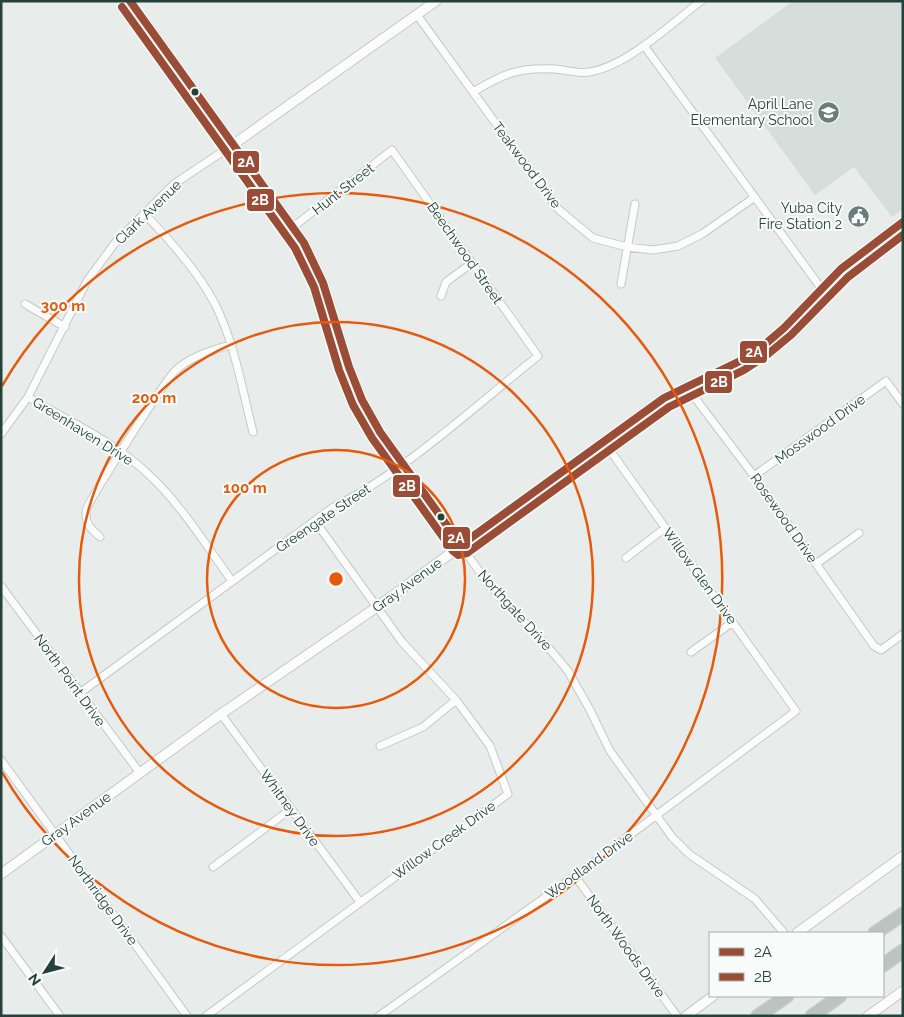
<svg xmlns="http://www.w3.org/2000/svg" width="904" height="1017" font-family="Raleway,sans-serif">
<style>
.built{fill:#d6dedb}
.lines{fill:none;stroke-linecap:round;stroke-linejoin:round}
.minor-casing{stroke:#c5cac8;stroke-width:9}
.tertiary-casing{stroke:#c5cac8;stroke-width:11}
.motorway-casing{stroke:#c3ccc9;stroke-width:15}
.minor{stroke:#fcfcfc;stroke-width:7}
.tertiary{stroke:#fcfcfc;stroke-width:9}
.motorway{stroke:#bcc4c2;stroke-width:12}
.bus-1-casing{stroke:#f7fbf9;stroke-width:11}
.bus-2-casing{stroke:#f7fbf9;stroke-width:11}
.bus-1{stroke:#9a4c36;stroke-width:8}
.bus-2{stroke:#9a4c36;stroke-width:8}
.ring{fill:none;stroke:#e8590c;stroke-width:2.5}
.bus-dot{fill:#24423a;stroke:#f7fbf9;stroke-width:2}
.labels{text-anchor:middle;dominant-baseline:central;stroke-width:4;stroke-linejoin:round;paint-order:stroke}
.poi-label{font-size:14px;fill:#24423a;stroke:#f7fbf9;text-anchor:end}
.street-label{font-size:14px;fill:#24423a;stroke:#f7fbf9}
.centre{fill:#e8590c;stroke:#f7fbf9;stroke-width:2.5}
.ring-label{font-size:15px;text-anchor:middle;font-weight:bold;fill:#e8590c;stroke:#f7fbf9;stroke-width:4;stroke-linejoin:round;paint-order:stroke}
.line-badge{stroke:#f7fbf9;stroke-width:2}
.badge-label{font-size:14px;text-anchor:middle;font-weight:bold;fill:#fff}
</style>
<rect width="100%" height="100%" fill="#e8edeb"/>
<path class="built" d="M 793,1 L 903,1 L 903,209 L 892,217 L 854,167 L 815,195 L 715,58 Z"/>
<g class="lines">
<defs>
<path id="minor" d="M 417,15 L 558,209 L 593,238 L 627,247 L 653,250 L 678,246 L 702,234 L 755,197
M 645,47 L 821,288
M 473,92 C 503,74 518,67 555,69 C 566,70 579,74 589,72 C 626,67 672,23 701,1
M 144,213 C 170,241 197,270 215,304 C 235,344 242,389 253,432
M 621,284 L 635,204
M 441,296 L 446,282 L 472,263
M 25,304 L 65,327
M 686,386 L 754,476 L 874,646 L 881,650 L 903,634
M 28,397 C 68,421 113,441 147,473 C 181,504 205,544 232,581
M 1,434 L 28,397 L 87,281 L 115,243 L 174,184 L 234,144
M 754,476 L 886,381 L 903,404
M 100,537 C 91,529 85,524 86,511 C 87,502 164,383 174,372 C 190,356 211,351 232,344
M 461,545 L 488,584 L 548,647 L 568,671 L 590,710 L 610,751 L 672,837 L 689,854 L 755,899 L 784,933
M 626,558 L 665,528
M 816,564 L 859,533
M 1,586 L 140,773
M 691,652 L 733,622
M 80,693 L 332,508 C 405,472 474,407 538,356 L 392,150 L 293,227
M 221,714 L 360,902
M 380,746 L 423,727 L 456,700
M 1,760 L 187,1016
M 213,867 L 291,809
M 575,876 L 677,1016
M 1,936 L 60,1016
M 206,1016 L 508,794 L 490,746 L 456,700 L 402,642 L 315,521
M 379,1016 L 575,876 L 796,711 L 604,442"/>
<path id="tertiary" d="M 130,1 L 304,243 L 323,283 L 349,367 L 362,400 L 380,432 L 461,545
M 234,144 L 436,1
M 1,874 L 221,714 L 377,607 L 664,398 L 740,361 L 763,346 L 784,328 L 841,269 L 903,222
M 797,933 L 903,856
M 686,1016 L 713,996
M 868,1016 L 903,991"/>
<path id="motorway" d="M 875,933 L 903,914
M 883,965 L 903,951
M 758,1016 L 787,996
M 812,1016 L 840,996"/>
</defs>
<use href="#minor" class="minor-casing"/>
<use href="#tertiary" class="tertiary-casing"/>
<use href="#motorway" class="motorway-casing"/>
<use href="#minor" class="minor"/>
<use href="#tertiary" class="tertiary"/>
<use href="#motorway" class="motorway"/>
<defs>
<path id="bus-1" d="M 130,1 L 304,243 L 323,283 L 349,367 L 362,400 L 380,432 L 461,545 L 664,398 L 740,361 L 763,346 L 784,328 L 841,269 L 903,222"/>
<path id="bus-2" d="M 122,7 L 295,248 L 314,287 L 339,370 L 353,405 L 372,438 L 453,551 L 458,555 L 467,553 L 669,407 L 744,370 L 768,354 L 791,335 L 848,277 L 903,235"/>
</defs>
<use href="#bus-1" class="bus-1-casing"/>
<use href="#bus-2" class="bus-2-casing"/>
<use href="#bus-1" class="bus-1"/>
<use href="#bus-2" class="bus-2"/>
</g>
<g class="ring">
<circle cx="336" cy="579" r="129"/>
<circle cx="336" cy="579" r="257"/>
<path d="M2 386A386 386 0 1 1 2 772"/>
</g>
<defs>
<symbol id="school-disc" viewBox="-11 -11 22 22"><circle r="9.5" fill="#697e78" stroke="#f7fbf9"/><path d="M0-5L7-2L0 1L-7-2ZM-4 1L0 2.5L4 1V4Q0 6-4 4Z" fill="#fff"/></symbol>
<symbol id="civic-disc" viewBox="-11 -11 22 22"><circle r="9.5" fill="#697e78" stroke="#f7fbf9"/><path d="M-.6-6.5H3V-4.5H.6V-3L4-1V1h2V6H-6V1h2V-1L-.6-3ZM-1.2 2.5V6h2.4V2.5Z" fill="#fff"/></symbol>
</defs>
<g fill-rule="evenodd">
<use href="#school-disc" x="816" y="100" width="25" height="25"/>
<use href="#civic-disc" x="846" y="204" width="25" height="25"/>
</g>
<g class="bus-dot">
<circle cx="195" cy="92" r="4.5"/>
<circle cx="441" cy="517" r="4.5"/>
</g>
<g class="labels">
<g class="poi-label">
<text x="813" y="104">April Lane<tspan x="813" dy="16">Elementary School</tspan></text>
<text x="842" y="208">Yuba City<tspan x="842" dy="16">Fire Station 2</tspan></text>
</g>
<g class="street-label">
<text transform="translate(527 165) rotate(53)">Teakwood Drive</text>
<text transform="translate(343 189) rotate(-38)">Hunt Street</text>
<text transform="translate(148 212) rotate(-44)">Clark Avenue</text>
<text transform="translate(465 253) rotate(55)">Beechwood Street</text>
<text transform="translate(820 429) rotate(-36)">Mosswood Drive</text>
<text transform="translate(83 431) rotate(32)">Greenhaven Drive</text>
<text transform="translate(323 518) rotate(-34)">Greengate Street</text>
<text transform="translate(784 518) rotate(55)">Rosewood Drive</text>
<text transform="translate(700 576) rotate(54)">Willow Glen Drive</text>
<text transform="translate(407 585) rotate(-36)">Gray Avenue</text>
<text transform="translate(515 610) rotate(48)">Northgate Drive</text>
<text transform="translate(70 680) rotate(54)">North Point Drive</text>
<text transform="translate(290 808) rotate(54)">Whitney Drive</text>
<text transform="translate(76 819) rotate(-36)">Gray Avenue</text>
<text transform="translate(444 840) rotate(-36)">Willow Creek Drive</text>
<text transform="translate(589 865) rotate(-36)">Woodland Drive</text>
<text transform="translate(103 900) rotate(54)">Northridge Drive</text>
<text transform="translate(626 946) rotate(54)">North Woods Drive</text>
</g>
</g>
<circle cx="336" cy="579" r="8" class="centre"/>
<g class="ring-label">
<text x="63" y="311">300 m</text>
<text x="154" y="403">200 m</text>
<text x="245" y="493">100 m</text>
</g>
<g class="line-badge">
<rect x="232" y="150" width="28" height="24" rx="5" fill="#9a4c36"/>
<rect x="246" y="188" width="29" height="24" rx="5" fill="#9a4c36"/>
<rect x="739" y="340" width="29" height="24" rx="5" fill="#9a4c36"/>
<rect x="704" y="370" width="29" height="24" rx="5" fill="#9a4c36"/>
<rect x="392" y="474" width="29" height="24" rx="5" fill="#9a4c36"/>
<rect x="442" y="526" width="29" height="24" rx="5" fill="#9a4c36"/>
</g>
<g class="badge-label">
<text x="246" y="167">2A</text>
<text x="260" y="205">2B</text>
<text x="754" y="357">2A</text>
<text x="719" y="387">2B</text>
<text x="407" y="491">2B</text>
<text x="456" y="543">2A</text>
</g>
<rect width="904" height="1017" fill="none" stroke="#24423a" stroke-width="5"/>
<rect x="709" y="932" width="175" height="65" fill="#f7fbf9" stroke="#a3b1ad"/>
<rect x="719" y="948" width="25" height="8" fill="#9a4c36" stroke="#a3b1ad"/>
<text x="754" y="957" font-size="15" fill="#24423a">2A</text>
<rect x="719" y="973" width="25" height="8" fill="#9a4c36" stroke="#a3b1ad"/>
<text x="754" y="982" font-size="15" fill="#24423a">2B</text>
<g transform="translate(45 972) rotate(234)" stroke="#f7fbf9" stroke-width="4" paint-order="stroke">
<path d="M0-4L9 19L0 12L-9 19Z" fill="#24423a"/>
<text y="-8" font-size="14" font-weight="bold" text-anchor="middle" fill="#24423a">N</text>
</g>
</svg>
